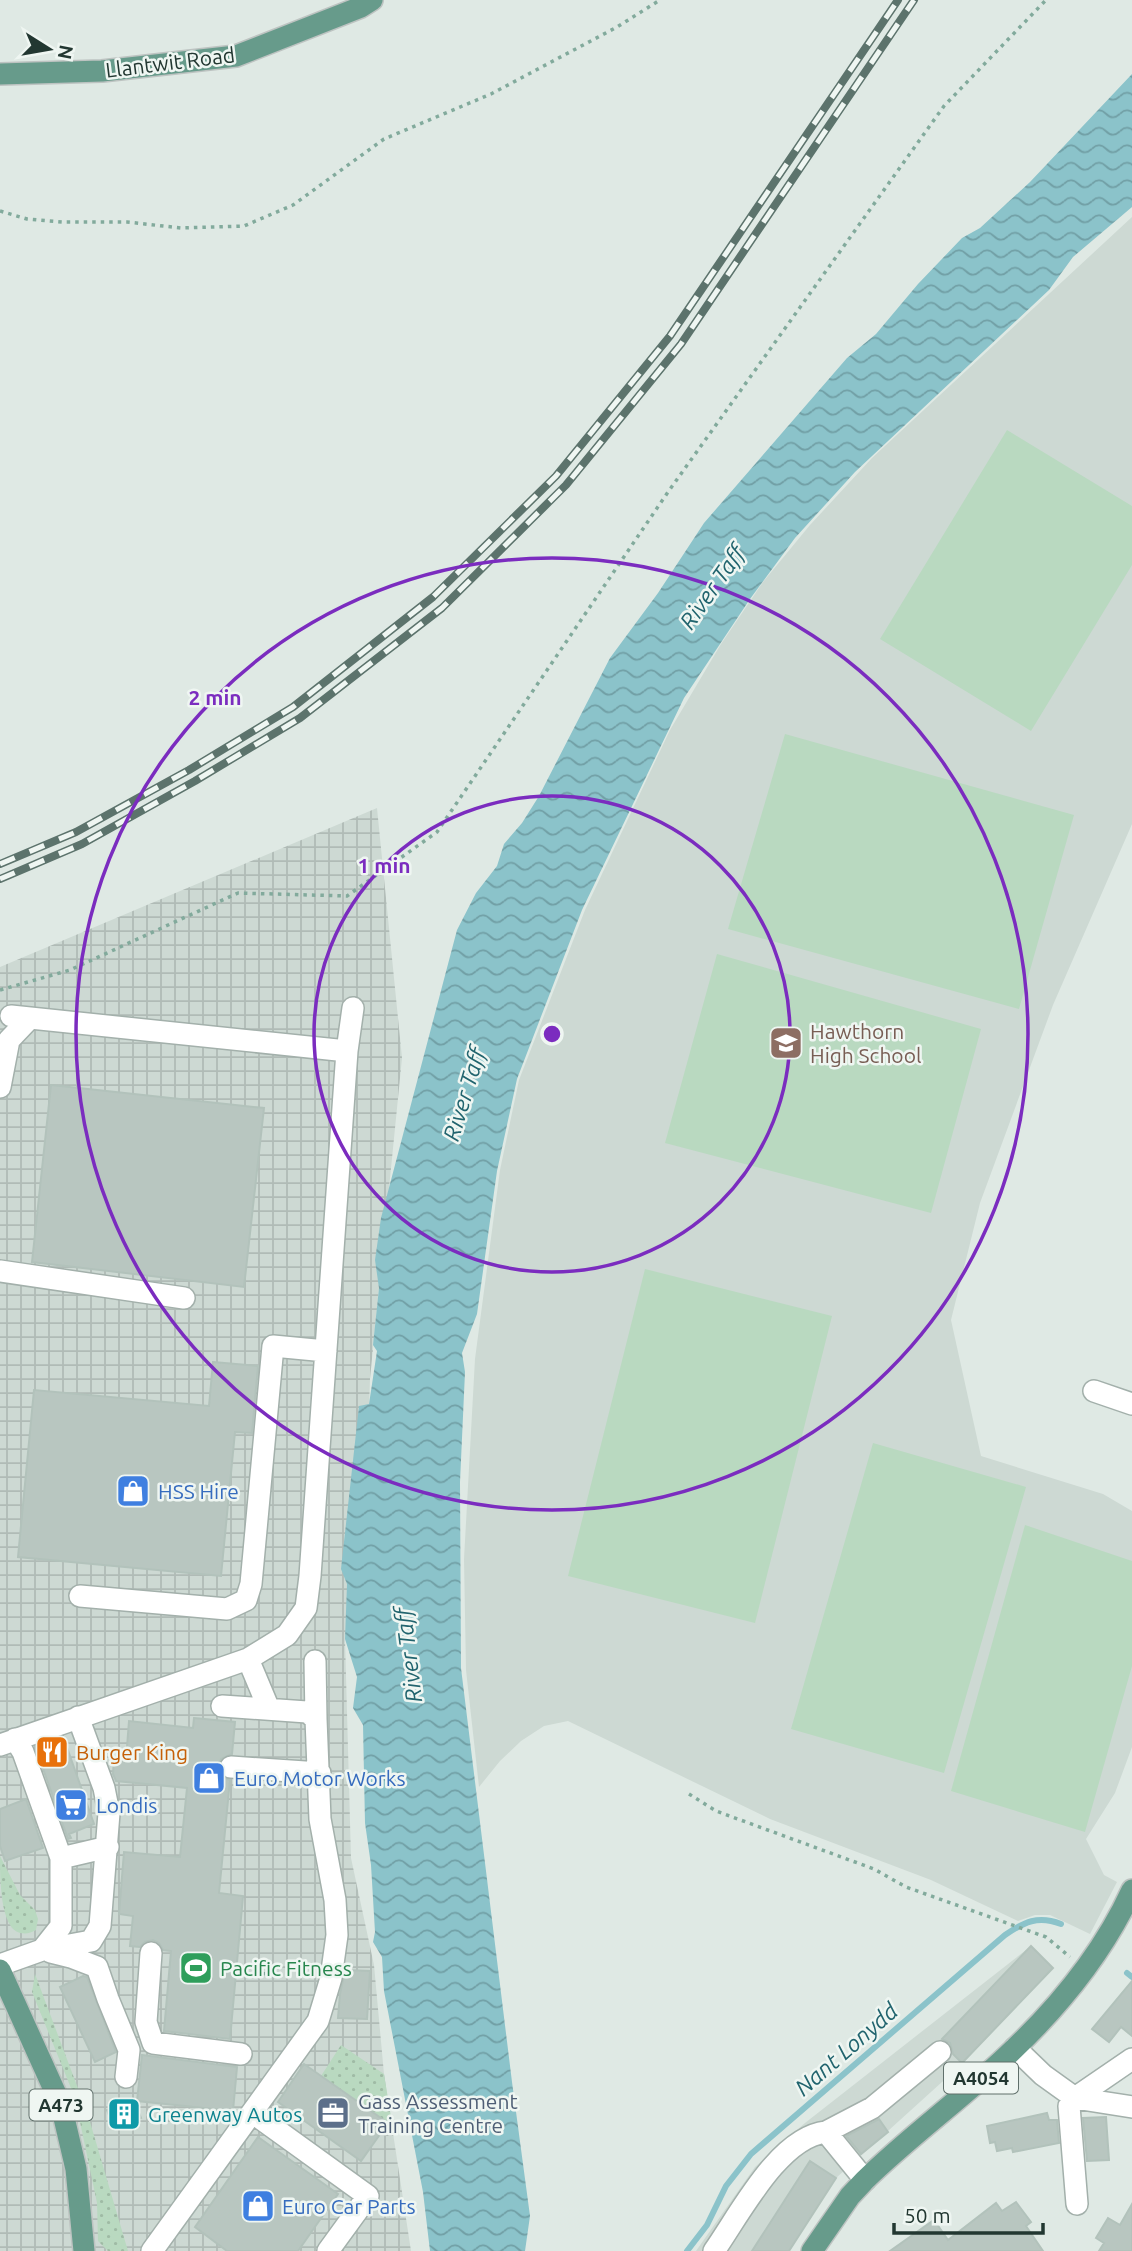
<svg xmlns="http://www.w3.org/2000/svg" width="1132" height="2251" font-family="Ubuntu,sans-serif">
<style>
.built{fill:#cdd9d3}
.industrial{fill:url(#industrial-grid)}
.grass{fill:url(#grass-dots)}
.park{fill:#b9d9c0}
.water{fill:url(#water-waves)}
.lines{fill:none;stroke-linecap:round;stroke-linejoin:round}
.stream{stroke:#8bc3ca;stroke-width:6}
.building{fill:#b8c6c0;stroke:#b2c2bb;stroke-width:2}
.minor-casing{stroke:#a3b0ab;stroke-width:24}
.major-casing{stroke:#bdc3c1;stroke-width:24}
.path{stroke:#82aa9c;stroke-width:3.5;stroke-dasharray:3.5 5;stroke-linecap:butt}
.minor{stroke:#fff;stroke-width:21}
.major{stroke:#679b8b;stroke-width:21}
.rail-casing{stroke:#5c736c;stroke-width:8}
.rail{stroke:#eff6f2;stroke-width:5;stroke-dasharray:16;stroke-linecap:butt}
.ring{fill:none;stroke:#7b2cbf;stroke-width:3.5}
.labels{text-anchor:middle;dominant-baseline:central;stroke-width:5;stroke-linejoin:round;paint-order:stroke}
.shield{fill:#eff6f2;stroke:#60706b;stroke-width:2}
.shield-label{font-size:19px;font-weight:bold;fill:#223731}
.street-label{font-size:21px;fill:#223731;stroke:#eff6f2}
.education-label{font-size:21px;fill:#785e54;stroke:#eff6f2;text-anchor:start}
.shop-label{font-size:21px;fill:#366cbe;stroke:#eff6f2;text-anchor:start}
.food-label{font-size:21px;fill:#c56008;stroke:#eff6f2;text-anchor:start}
.leisure-label{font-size:21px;fill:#27864d;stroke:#eff6f2;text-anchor:start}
.service-label{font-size:21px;fill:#4e5e75;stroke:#eff6f2;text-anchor:start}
.culture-label{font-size:21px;fill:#0d838f;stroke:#eff6f2;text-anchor:start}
.water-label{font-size:23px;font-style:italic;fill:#21646e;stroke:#eff6f2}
.centre{fill:#7b2cbf;stroke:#eff6f2;stroke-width:3.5}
.ring-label{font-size:21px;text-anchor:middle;font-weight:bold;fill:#7b2cbf;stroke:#eff6f2;stroke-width:5;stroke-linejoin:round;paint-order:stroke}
</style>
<defs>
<pattern id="industrial-grid" width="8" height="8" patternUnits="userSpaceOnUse" patternTransform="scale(1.75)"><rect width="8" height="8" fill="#cdd9d3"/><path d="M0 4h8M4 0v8" fill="none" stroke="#b0bbb6"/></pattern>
<pattern id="grass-dots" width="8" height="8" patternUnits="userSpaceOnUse" patternTransform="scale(1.75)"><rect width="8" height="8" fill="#b9d9c0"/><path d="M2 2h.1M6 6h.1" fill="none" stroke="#9fbba5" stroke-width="1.8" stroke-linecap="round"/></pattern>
<pattern id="water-waves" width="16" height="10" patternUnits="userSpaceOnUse" patternTransform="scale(1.75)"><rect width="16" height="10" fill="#8bc3ca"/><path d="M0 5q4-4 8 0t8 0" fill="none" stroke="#719fa5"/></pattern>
</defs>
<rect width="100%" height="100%" fill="#dfe9e4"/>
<path class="built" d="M 1132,217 L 1132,824 L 1053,1005 L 980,1203 L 951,1320 L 981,1456 L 1103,1494 L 1132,1511 L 1132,1747 L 1115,1793 L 1086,1839 L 1104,1875 L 1117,1882 L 1090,1934 L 1050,1915 L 1035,1915 L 1018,1921 L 931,1880 L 770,1819 L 568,1721 L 544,1726 L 521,1741 L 500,1761 L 479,1787 L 466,1670 L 464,1559 L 475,1359 L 500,1170 L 519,1080 L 585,910 L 670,730 L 721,644 L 763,582 L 810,525 L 872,458 Z
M 1031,1946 L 1053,1968 L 963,2063 L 836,2178 L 789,2251 L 696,2251 L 755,2167 L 805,2123 Z"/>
<path class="industrial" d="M 377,808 L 402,1058 L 370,1379 L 366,1499 L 345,1639 L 351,1858 L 374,1965 L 384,2074 L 411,2251 L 0,2251 L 0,967 Z"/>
<path class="grass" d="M 0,1856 L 20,1895 L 35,1910 L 38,1919 L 36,1930 C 30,1933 28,1934 20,1933 C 0,1928 0,1878 0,1856 Z
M 35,1974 L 88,2115 L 128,2251 L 108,2251 L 98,2241 L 97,2203 L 75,2098 L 32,1992 Z
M 341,2045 L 384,2074 L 392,2123 L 388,2123 L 321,2076 Z"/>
<path class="park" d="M 1007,430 L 1132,506 L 1132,565 L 1031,731 L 880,639 Z
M 785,734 L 1074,815 L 1019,1009 L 728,929 Z
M 717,954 L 981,1029 L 931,1213 L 665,1143 Z
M 645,1269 L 832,1316 L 755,1623 L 568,1576 Z
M 873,1443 L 1026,1487 L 944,1773 L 791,1729 Z
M 1025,1525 L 1132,1561 L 1132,1666 L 1085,1832 L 951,1791 Z"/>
<path class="water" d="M 1132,74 L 1132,207 L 1073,257 L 1049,290 L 855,472 L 795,538 L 750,599 L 684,698 L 582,910 L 517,1079 L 497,1171 L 477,1314 L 462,1353 L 465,1372 L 460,1482 L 461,1668 L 512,2082 L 530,2216 L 525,2251 L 430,2251 L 423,2192 L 384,1991 L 382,1957 L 373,1942 L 375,1932 L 371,1865 L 365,1823 L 363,1725 L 353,1708 L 357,1677 L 345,1639 L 347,1584 L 341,1569 L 359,1406 L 369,1404 L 377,1351 L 373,1345 L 379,1288 L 375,1260 L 381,1218 L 457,930 L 476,893 L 497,866 L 504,844 L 522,823 L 539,796 L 610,658 L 658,593 L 704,523 L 847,358 L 876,334 L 918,284 L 962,238 L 980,228 L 1030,182 Z"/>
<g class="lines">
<path class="stream" d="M 1127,1973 L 1132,1977
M 687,2251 L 707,2225 L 726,2186 L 751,2154 L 1005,1935 C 1024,1922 1038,1915 1061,1924"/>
</g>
<path class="building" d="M 51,1085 L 264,1108 L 244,1287 L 32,1262 Z
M 213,1362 L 258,1366 L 252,1433 L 235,1432 L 221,1576 L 18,1557 L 34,1390 L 209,1406 Z
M 194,1718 L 235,1722 L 232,1754 L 221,1759 L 218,1767 L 223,1777 L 230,1780 L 219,1893 L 243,1896 L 230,2039 L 164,2031 L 171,1951 L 163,1950 L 159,1943 L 153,1940 L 145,1942 L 140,1947 L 130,1946 L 133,1916 L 119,1914 L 124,1852 L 180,1857 L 187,1788 L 116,1781 L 113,1774 L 114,1758 L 126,1760 L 129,1721 L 193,1728 Z
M 64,1739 L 94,1824 L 69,1834 L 71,1838 L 68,1839 L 36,1749 Z
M 26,1799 L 43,1848 L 5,1861 L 0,1846 L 0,1809 Z
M 1031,1946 L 1053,1968 L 962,2063 L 953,2054 L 950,2043 L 942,2039 Z
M 345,1970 L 370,1971 L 367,2019 L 338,2018 L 340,1994 Z
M 83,1976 L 87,1977 L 116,2052 L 95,2062 L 60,1987 Z
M 1132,1981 L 1132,2036 L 1121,2027 L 1109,2042 L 1092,2029 Z
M 142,2055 L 237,2067 L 233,2111 L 137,2101 Z
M 304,2064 L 388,2123 L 361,2161 L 278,2102 Z
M 134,2100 L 141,2118 L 114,2129 L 107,2110 Z
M 1047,2113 L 1049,2120 L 1057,2120 L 1059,2143 L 1013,2152 L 1012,2148 L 997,2151 L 995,2142 L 990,2143 L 987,2126 Z
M 1106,2117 L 1109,2160 L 1087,2161 L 1083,2118 Z
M 879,2119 L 888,2132 L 861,2154 L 846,2136 Z
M 258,2137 L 338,2194 L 298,2251 L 227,2251 L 195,2227 Z
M 810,2161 L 836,2178 L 789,2251 L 752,2251 Z
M 1016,2202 L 1031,2222 L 1026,2226 L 1043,2251 L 890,2251 L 934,2220 L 948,2240 L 996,2203 L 1002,2211 Z
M 1132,2204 L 1132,2251 L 1099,2251 L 1104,2243 L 1096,2238 L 1108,2218 L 1120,2225 Z"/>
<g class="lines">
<defs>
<path id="minor" d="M 11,1016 L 347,1051
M 0,1087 L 9,1040 L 30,1018
M 0,1271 L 184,1298
M 1094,1391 L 1132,1404
M 80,1596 L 227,1609 L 246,1600 L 251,1584 L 273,1346 L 326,1351
M 248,1659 L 269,1709
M 315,1661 L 316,1719
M 15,1739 L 23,1752 L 61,1858
M 0,1745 L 248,1659 L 287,1635 L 306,1608 L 310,1576 L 347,1051 L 353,1008
M 231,1767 L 320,1773
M 42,1950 L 91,1941 L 100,1926 L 109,1813 L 104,1788 L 78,1717
M 51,1952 L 71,1957 L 97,1967 L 108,1999 L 129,2050 L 126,2077
M 151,1953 L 146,2022 L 153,2043 L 241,2054
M 0,1965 L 42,1950 L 61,1926 L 61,1858 L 108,1847
M 1015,2048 L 1043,2075 L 1075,2098 L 1132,2107
M 253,2113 L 368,2196 L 328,2251
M 826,2132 L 872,2108 L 940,2052
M 1077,2204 L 1069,2106 L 1075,2098 L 1132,2059
M 152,2251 L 318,2021 L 331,1978 L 337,1935 L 335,1900 L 320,1819 L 316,1719 L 307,1712 L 222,1706
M 714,2251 C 740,2214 779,2137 826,2132 L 865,2180"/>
<path id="major" d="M 0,74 L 102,71 L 236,56 L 361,7 L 372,0
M 0,1970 L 61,2105 L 76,2169 L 84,2251
M 812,2251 L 850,2196 L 865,2180 C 912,2134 967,2095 1014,2049 C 1061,2004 1105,1949 1132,1890"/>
</defs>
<use href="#minor" class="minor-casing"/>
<use href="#major" class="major-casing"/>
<path class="path" d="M 0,211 L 27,219 L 62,222 L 127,222 L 181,228 L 244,226 L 293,205 L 384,139 L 491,94 L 617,27 L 660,0
M 0,990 L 70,970 L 238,893 L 347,896 L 437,832 L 668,492 L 944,106 L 1046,0
M 689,1794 L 716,1811 L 874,1869 L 906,1887 L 1046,1937 L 1070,1957
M 236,1973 L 279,1974"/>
<use href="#minor" class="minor"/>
<use href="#major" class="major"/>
<defs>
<path id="rail" d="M 0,864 L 76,832 L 189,770 L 293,707 L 433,597 L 556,476 L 670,336 L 898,0
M 0,879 L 82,844 L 195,781 L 300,718 L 442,608 L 566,485 L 681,344 L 914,0"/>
</defs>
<use href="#rail" class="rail-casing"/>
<use href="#rail" class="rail"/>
</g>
<g class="ring">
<circle cx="552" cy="1034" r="238"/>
<circle cx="552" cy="1034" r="476"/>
</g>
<defs>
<symbol id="school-square" viewBox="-11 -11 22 22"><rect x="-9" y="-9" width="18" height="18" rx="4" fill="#8d6e63" stroke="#eff6f2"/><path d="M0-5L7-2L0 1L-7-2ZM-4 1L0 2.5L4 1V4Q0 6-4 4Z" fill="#fff"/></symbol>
<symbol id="shop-square" viewBox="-11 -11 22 22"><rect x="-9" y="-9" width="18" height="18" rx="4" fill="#3f7fe0" stroke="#eff6f2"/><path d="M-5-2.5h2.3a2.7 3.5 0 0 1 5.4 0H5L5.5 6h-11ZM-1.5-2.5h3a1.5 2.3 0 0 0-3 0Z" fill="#fff"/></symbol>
<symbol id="restaurant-square" viewBox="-11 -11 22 22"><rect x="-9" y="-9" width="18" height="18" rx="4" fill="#e8710a" stroke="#eff6f2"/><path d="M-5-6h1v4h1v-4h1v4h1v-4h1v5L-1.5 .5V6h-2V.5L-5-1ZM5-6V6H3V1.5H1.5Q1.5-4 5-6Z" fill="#fff"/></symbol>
<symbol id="supermarket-square" viewBox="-11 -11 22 22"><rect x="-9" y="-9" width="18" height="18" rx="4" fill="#3f7fe0" stroke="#eff6f2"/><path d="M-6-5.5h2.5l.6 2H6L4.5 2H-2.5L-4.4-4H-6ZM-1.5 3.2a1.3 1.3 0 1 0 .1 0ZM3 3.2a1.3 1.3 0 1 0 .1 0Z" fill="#fff"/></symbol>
<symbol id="stadium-square" viewBox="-11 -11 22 22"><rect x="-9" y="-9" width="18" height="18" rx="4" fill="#2e9e5b" stroke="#eff6f2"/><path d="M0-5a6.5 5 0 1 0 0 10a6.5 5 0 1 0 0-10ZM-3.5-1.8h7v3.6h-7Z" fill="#fff"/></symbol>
<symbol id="office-square" viewBox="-11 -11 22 22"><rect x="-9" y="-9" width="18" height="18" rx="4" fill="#5c6f8a" stroke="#eff6f2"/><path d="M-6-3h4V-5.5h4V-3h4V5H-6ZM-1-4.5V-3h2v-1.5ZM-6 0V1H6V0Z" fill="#fff"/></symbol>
<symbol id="building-square" viewBox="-11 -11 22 22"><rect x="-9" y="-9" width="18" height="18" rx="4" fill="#0f9aa8" stroke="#eff6f2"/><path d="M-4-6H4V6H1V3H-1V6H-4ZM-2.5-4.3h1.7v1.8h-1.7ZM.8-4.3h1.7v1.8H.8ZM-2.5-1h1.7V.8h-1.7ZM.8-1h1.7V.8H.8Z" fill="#fff"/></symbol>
</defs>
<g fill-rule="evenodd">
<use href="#school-square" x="767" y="1024" width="38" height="38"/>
<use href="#shop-square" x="114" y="1472" width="38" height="38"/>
<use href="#restaurant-square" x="33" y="1733" width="38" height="38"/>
<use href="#shop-square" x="190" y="1759" width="38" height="38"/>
<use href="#supermarket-square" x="52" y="1786" width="38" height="38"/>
<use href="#stadium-square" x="177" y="1949" width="38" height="38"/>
<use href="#office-square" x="314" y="2094" width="38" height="38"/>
<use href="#building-square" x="105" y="2095" width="38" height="38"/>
<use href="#shop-square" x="239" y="2187" width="38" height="38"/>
</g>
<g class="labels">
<g class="shield">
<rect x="944" y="2062.5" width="74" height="31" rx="5"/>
<rect x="29.5" y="2089.5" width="63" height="31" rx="5"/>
</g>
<g class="shield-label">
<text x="981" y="2078">A4054</text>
<text x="61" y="2105">A473</text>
</g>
<g class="street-label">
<text transform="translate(170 62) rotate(-7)">Llantwit Road</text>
</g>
<g class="education-label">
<text x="810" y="1031">Hawthorn<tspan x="810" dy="24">High School</tspan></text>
</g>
<g class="shop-label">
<text x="158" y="1491">HSS Hire</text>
<text x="234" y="1778">Euro Motor Works</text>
<text x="96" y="1805">Londis</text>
<text x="282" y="2206">Euro Car Parts</text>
</g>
<g class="food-label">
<text x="76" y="1752">Burger King</text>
</g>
<g class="leisure-label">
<text x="220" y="1968">Pacific Fitness</text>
</g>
<g class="service-label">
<text x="358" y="2101">Gass Assessment<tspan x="358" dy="24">Training Centre</tspan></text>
</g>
<g class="culture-label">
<text x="148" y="2114">Greenway Autos</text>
</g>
<g class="water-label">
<text transform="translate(712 587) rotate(-55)">River Taff</text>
<text transform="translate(464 1094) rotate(-73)">River Taff</text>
<text transform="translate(408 1655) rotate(-97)">River Taff</text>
<text transform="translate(846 2049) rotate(-41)">Nant Lonydd</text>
</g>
</g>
<circle cx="552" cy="1034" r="10" class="centre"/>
<g class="ring-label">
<text x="215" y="705">2 min</text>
<text x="384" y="873">1 min</text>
</g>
<g transform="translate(49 49) rotate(101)" stroke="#eff6f2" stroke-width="5" paint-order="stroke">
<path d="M0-5L12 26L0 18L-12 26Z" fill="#223731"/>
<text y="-10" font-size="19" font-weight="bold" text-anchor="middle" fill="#223731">N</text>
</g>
<path d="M894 2223v10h149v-10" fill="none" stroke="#223731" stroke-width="3.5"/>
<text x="904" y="2223" font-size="21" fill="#223731" stroke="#eff6f2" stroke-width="5" paint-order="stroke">50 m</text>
</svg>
